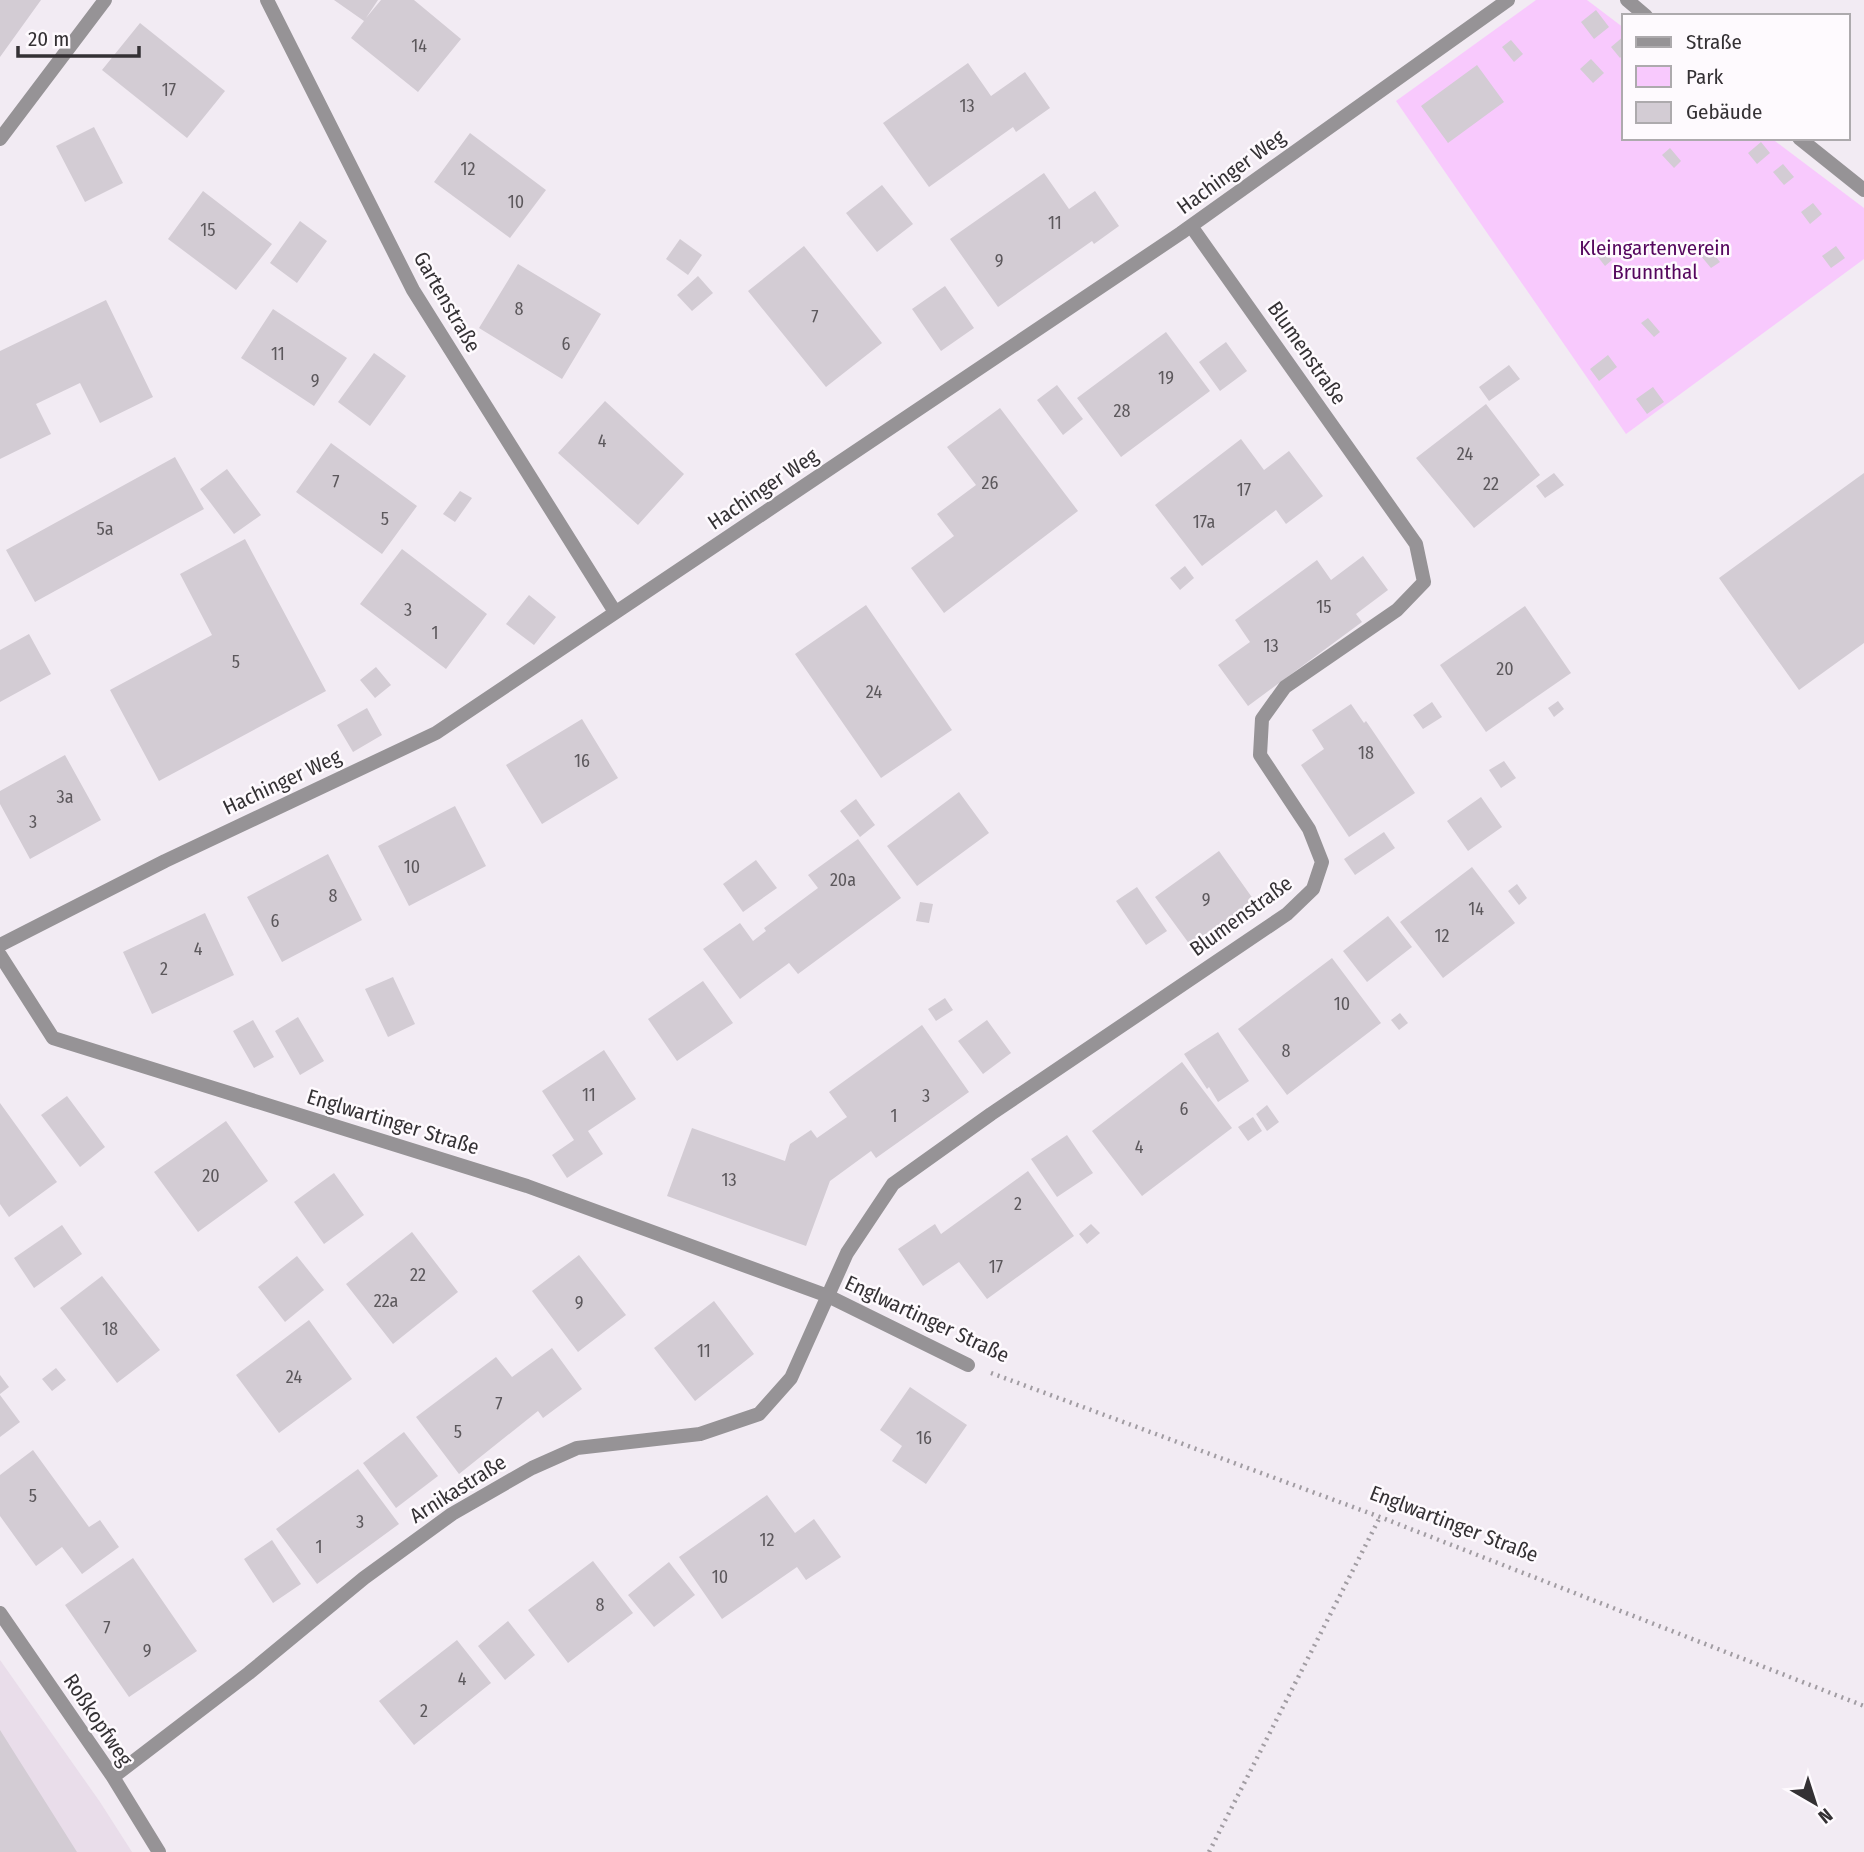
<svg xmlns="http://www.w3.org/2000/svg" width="1864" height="1852" font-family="'Fira Sans Condensed',sans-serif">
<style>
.built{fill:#e9ddea}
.green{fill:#f8c9fd}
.building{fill:#d3ccd4}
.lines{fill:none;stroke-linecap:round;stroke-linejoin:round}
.path{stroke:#a19ca2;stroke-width:4.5;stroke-dasharray:2 5;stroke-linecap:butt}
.service{stroke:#969396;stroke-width:14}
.minor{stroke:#969396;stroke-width:14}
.labels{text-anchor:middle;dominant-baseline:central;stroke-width:5;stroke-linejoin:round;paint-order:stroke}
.number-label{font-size:18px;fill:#5c585c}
.street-label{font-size:21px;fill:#343134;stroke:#fefafe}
.park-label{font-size:21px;fill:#55075e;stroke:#fefafe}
</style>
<rect width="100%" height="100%" fill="#f2ebf3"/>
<path class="built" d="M 0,1660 L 100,1802 L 132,1852 L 0,1852 Z"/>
<path class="green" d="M 1536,0 L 1587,0 L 1624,28 L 1624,138 L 1771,138 L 1864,208 L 1864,259 L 1626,434 L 1396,101 Z"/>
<path class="building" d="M 0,0 L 41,0 L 0,57 Z
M 334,0 L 378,0 L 366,18 L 381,0 L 414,0 L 461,39 L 418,92 L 351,38 L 364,21 Z
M 1596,10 L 1609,27 L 1594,39 L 1581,22 Z
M 140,23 L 225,91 L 187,138 L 102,70 Z
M 1624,36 L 1624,54 L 1620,58 L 1611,47 Z
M 1511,40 L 1523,54 L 1514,62 L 1502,47 Z
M 1591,59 L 1604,73 L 1593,83 L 1580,69 Z
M 968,63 L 991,96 L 1025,72 L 1050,108 L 1016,132 L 1013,127 L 929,187 L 883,123 Z
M 1477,65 L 1504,102 L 1448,143 L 1421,106 Z
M 94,127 L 123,183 L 85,202 L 56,146 Z
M 470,133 L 546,190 L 510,238 L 434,182 Z
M 1761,142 L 1770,153 L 1757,164 L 1748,153 Z
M 1670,148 L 1681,161 L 1674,168 L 1662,155 Z
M 1783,164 L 1794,177 L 1784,185 L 1773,172 Z
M 1044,173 L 1069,209 L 1095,191 L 1119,226 L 1094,244 L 1092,241 L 998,307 L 950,239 Z
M 882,185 L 913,224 L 877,252 L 846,213 Z
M 203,191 L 272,244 L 236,290 L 168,239 Z
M 1813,203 L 1822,214 L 1810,224 L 1801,212 Z
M 300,221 L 327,241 L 297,283 L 270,263 Z
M 680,239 L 702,255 L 688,275 L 666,259 Z
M 1705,243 L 1720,262 L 1711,268 L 1696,250 Z
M 804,246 L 882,343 L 826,387 L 748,291 Z
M 1601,246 L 1612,260 L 1605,266 L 1594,252 Z
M 1836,246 L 1845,258 L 1831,268 L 1822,256 Z
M 518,264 L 601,314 L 562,379 L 479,328 Z
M 698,276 L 713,293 L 692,311 L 677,295 Z
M 945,286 L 974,328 L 941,351 L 912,309 Z
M 106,300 L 153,397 L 100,423 L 80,383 L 36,404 L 51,434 L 0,459 L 0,351 Z
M 273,309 L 347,358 L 314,406 L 241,358 Z
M 1648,318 L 1660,332 L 1654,337 L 1641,323 Z
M 1166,332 L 1210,391 L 1121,457 L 1077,398 Z
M 1226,342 L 1247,371 L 1220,391 L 1199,362 Z
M 374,353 L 406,376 L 370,426 L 338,402 Z
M 1608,355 L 1617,367 L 1599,381 L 1590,369 Z
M 1509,365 L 1520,379 L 1489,401 L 1479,387 Z
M 1057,385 L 1083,419 L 1063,435 L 1037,400 Z
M 1653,387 L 1664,402 L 1647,414 L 1636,399 Z
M 605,401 L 684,474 L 638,525 L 558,453 Z
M 1486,404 L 1540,475 L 1474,528 L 1416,458 Z
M 1000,408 L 1078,511 L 944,613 L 911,568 L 954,536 L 937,514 L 976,485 L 947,447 Z
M 1241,439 L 1264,470 L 1289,451 L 1323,496 L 1286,524 L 1276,510 L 1202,566 L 1155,505 Z
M 331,443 L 417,506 L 382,554 L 296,492 Z
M 175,457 L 204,509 L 35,602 L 6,550 Z
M 227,469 L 261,515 L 234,534 L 200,489 Z
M 1554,473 L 1564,485 L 1545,498 L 1536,486 Z
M 1864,473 L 1864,643 L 1799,690 L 1719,578 Z
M 460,491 L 472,498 L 455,522 L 443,514 Z
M 245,539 L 326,691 L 159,781 L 110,690 L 212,635 L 180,574 Z
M 402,549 L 487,614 L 446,669 L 360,604 Z
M 1363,556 L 1388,590 L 1356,614 L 1362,622 L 1248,706 L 1218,665 L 1250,642 L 1235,620 L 1317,560 L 1331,580 Z
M 1185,566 L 1194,578 L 1180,590 L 1170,578 Z
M 529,595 L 556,617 L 534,645 L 506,624 Z
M 866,605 L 952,730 L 881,778 L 795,654 Z
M 1525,606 L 1571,673 L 1486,732 L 1440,665 Z
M 29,634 L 51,674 L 0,702 L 0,650 Z
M 376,667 L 391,685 L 375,698 L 360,680 Z
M 1558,701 L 1564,709 L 1554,717 L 1548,708 Z
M 1432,702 L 1442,717 L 1423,729 L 1413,715 Z
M 1351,704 L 1364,723 L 1366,721 L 1415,793 L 1349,837 L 1301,765 L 1324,749 L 1312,730 Z
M 367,708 L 382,735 L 353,752 L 337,725 Z
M 582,719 L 618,778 L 542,824 L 506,765 Z
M 65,755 L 101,820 L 30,859 L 0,804 L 0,791 Z
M 1504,761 L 1516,778 L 1501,788 L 1489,770 Z
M 959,792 L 989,833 L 917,886 L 887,846 Z
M 1481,797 L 1502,827 L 1468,851 L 1447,821 Z
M 856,799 L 875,825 L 860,837 L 840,811 Z
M 455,806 L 486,866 L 409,906 L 378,846 Z
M 1384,832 L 1395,848 L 1355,875 L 1344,859 Z
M 858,839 L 901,898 L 798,974 L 789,963 L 740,999 L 703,949 L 740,923 L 753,941 L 766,931 L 764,928 L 818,888 L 808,875 Z
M 1219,851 L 1256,903 L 1193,949 L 1155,897 Z
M 328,854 L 362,920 L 282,962 L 247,897 Z
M 756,860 L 777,888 L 743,912 L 723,884 Z
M 1472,867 L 1515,923 L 1443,978 L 1400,922 Z
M 1517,884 L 1527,898 L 1519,905 L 1508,891 Z
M 1137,887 L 1167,931 L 1146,945 L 1116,901 Z
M 920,902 L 933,904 L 929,923 L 916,921 Z
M 205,913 L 234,975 L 152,1014 L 123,952 Z
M 1388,916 L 1412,947 L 1367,982 L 1343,951 Z
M 1332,958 L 1381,1023 L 1287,1095 L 1238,1029 Z
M 393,977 L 415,1024 L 388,1037 L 365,989 Z
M 703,981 L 733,1023 L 677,1061 L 648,1019 Z
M 945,998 L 953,1010 L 936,1021 L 928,1009 Z
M 1400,1013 L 1408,1023 L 1399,1030 L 1391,1020 Z
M 298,1017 L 324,1061 L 300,1075 L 275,1031 Z
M 253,1020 L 274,1057 L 254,1068 L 233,1031 Z
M 987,1020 L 1011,1053 L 983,1074 L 958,1041 Z
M 922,1025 L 969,1092 L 876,1158 L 871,1151 L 830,1181 L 806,1246 L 667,1196 L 692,1128 L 785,1161 L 790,1144 L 811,1130 L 817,1138 L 847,1117 L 829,1092 Z
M 1218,1032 L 1249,1081 L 1218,1102 L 1209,1087 L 1207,1089 L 1184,1054 Z
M 604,1050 L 636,1099 L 588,1131 L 603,1154 L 567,1178 L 552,1155 L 574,1140 L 542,1091 Z
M 1182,1062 L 1232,1128 L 1142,1196 L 1092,1131 Z
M 67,1096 L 105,1147 L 80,1167 L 41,1115 Z
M 0,1103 L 57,1182 L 9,1217 L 0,1204 Z
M 1267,1105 L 1279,1122 L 1267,1131 L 1256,1114 Z
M 1253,1117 L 1262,1131 L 1248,1141 L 1238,1127 Z
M 226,1121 L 268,1181 L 198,1232 L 154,1172 Z
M 1067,1135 L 1093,1173 L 1057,1197 L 1031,1159 Z
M 1028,1171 L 1074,1236 L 987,1299 L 959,1262 L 923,1286 L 898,1249 L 935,1224 L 941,1234 Z
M 334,1173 L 364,1215 L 324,1244 L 294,1202 Z
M 1091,1224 L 1100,1233 L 1087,1244 L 1079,1234 Z
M 62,1225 L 82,1254 L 34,1288 L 14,1258 Z
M 412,1232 L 458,1292 L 393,1344 L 346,1284 Z
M 579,1255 L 626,1315 L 578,1352 L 532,1291 Z
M 297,1256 L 324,1290 L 285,1322 L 258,1287 Z
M 102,1276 L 160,1350 L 117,1383 L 60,1308 Z
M 714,1301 L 754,1354 L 695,1401 L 654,1348 Z
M 309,1320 L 352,1379 L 279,1433 L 236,1375 Z
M 552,1348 L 582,1389 L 543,1418 L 538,1411 L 459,1474 L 416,1417 L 496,1357 L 512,1377 Z
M 56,1368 L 66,1380 L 52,1391 L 42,1379 Z
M 0,1375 L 9,1387 L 0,1394 Z
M 910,1387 L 967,1425 L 926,1484 L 892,1461 L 902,1446 L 880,1430 Z
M 0,1395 L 20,1422 L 0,1437 Z
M 404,1432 L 438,1476 L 396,1508 L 363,1463 Z
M 33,1450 L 89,1527 L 100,1520 L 119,1547 L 82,1574 L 62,1547 L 36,1566 L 0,1516 L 0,1475 Z
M 358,1469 L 399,1524 L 317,1584 L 276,1529 Z
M 767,1495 L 795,1533 L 814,1519 L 841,1557 L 806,1580 L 797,1567 L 722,1619 L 679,1557 Z
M 272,1540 L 301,1584 L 273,1603 L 244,1559 Z
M 133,1558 L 197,1651 L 129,1697 L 65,1605 Z
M 593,1561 L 633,1613 L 568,1663 L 528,1610 Z
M 669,1562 L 695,1595 L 654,1627 L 628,1595 Z
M 508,1621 L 535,1655 L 505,1680 L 478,1646 Z
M 457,1640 L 491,1683 L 414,1745 L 379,1701 Z
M 0,1730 L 77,1852 L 0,1852 Z"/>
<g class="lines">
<path class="path" d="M 991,1373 L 1380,1517 L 1864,1706
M 1209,1852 L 1380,1517"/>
<path class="service" d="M 1627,0 L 1646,16
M 1799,138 L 1864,190"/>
<path class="minor" d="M 267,0 L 413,290 L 615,612
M 0,139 L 105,0
M 0,945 L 165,861 L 436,733 L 1181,233 L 1508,0
M 0,955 L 53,1038 L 527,1186 L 828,1296 L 968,1365
M 0,1613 L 113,1777 L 159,1852
M 113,1777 L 249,1673 L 364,1578 L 452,1514 L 532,1468 L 577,1448 L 700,1434 L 759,1414 L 791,1378 L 847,1253 L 893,1184 L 991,1114 L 1287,914 L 1313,889 L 1322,862 L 1309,829 L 1260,755 L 1262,719 L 1285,687 L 1397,610 L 1424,582 L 1416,544 L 1191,226"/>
</g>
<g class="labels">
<g class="number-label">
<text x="419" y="46">14</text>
<text x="169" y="90">17</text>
<text x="967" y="106">13</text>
<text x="468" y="169">12</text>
<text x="516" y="202">10</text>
<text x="1055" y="223">11</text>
<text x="208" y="230">15</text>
<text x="999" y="261">9</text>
<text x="519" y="309">8</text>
<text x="815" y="317">7</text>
<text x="566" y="344">6</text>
<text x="278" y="354">11</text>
<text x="1166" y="378">19</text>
<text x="315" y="381">9</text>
<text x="1122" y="411">28</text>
<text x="602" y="441">4</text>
<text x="1465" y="454">24</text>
<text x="336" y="482">7</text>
<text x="990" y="483">26</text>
<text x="1491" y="484">22</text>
<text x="1244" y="490">17</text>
<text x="385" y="519">5</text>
<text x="1204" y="522">17a</text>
<text x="105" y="529">5a</text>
<text x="1324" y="607">15</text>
<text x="408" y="610">3</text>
<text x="435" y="633">1</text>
<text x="1271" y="646">13</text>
<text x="236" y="662">5</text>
<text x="1505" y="669">20</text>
<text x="874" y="692">24</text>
<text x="1366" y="753">18</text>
<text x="582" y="761">16</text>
<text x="65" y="797">3a</text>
<text x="33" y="822">3</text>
<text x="412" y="867">10</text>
<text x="843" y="880">20a</text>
<text x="333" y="896">8</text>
<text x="1206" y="900">9</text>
<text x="1476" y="909">14</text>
<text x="275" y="921">6</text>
<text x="1442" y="936">12</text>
<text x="198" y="949">4</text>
<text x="164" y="969">2</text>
<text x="1342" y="1004">10</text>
<text x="1286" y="1051">8</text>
<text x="589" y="1095">11</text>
<text x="926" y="1096">3</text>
<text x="1184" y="1109">6</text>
<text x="894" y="1116">1</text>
<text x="1139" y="1147">4</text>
<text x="211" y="1176">20</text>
<text x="729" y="1180">13</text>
<text x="1018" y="1204">2</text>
<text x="996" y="1267">17</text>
<text x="418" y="1275">22</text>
<text x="386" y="1301">22a</text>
<text x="579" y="1303">9</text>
<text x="110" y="1329">18</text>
<text x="704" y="1351">11</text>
<text x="294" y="1377">24</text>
<text x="499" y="1404">7</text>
<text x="458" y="1432">5</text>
<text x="924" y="1438">16</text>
<text x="33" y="1496">5</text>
<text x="360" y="1522">3</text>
<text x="767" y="1540">12</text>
<text x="319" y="1547">1</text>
<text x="720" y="1577">10</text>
<text x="600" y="1605">8</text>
<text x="107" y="1628">7</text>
<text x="147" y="1651">9</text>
<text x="462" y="1679">4</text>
<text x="424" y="1711">2</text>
</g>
<g class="street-label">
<text transform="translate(1231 172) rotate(-36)">Hachinger Weg</text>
<text transform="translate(447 302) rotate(60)">Gartenstraße</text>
<text transform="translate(1307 353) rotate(55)">Blumenstraße</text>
<text transform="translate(763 489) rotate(-34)">Hachinger Weg</text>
<text transform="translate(282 782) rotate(-25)">Hachinger Weg</text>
<text transform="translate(1241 916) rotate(-36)">Blumenstraße</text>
<text transform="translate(393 1122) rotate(17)">Englwartinger Straße</text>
<text transform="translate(927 1319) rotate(25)">Englwartinger Straße</text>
<text transform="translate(458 1489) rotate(-32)">Arnikastraße</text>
<text transform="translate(1454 1524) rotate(21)">Englwartinger Straße</text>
<text transform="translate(98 1720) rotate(56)">Roßkopfweg</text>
</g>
<g class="park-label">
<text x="1655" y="248">Kleingartenverein<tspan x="1655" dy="24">Brunnthal</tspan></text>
</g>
</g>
<rect x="1622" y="14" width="228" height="126" fill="#fefafe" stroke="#adaaad" stroke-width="2"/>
<rect x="1636" y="37" width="35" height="10" fill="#969396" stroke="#adaaad" stroke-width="2"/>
<text x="1686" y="49" font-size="21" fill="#343134">Straße</text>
<rect x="1636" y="66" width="35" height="21" fill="#f8c9fd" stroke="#adaaad" stroke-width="2"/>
<text x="1686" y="84" font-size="21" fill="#343134">Park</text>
<rect x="1636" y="102" width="35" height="21" fill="#d3ccd4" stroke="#adaaad" stroke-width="2"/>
<text x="1686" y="119" font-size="21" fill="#343134">Gebäude</text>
<g transform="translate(1815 1803) rotate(141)" stroke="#fefafe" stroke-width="5" paint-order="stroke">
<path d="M0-5L12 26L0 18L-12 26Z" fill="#343134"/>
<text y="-10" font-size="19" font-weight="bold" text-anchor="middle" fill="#343134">N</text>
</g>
<path d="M18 46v10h121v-10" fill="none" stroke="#343134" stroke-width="3.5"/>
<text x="28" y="46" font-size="21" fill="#343134" stroke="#fefafe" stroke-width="5" paint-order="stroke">20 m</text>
</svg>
